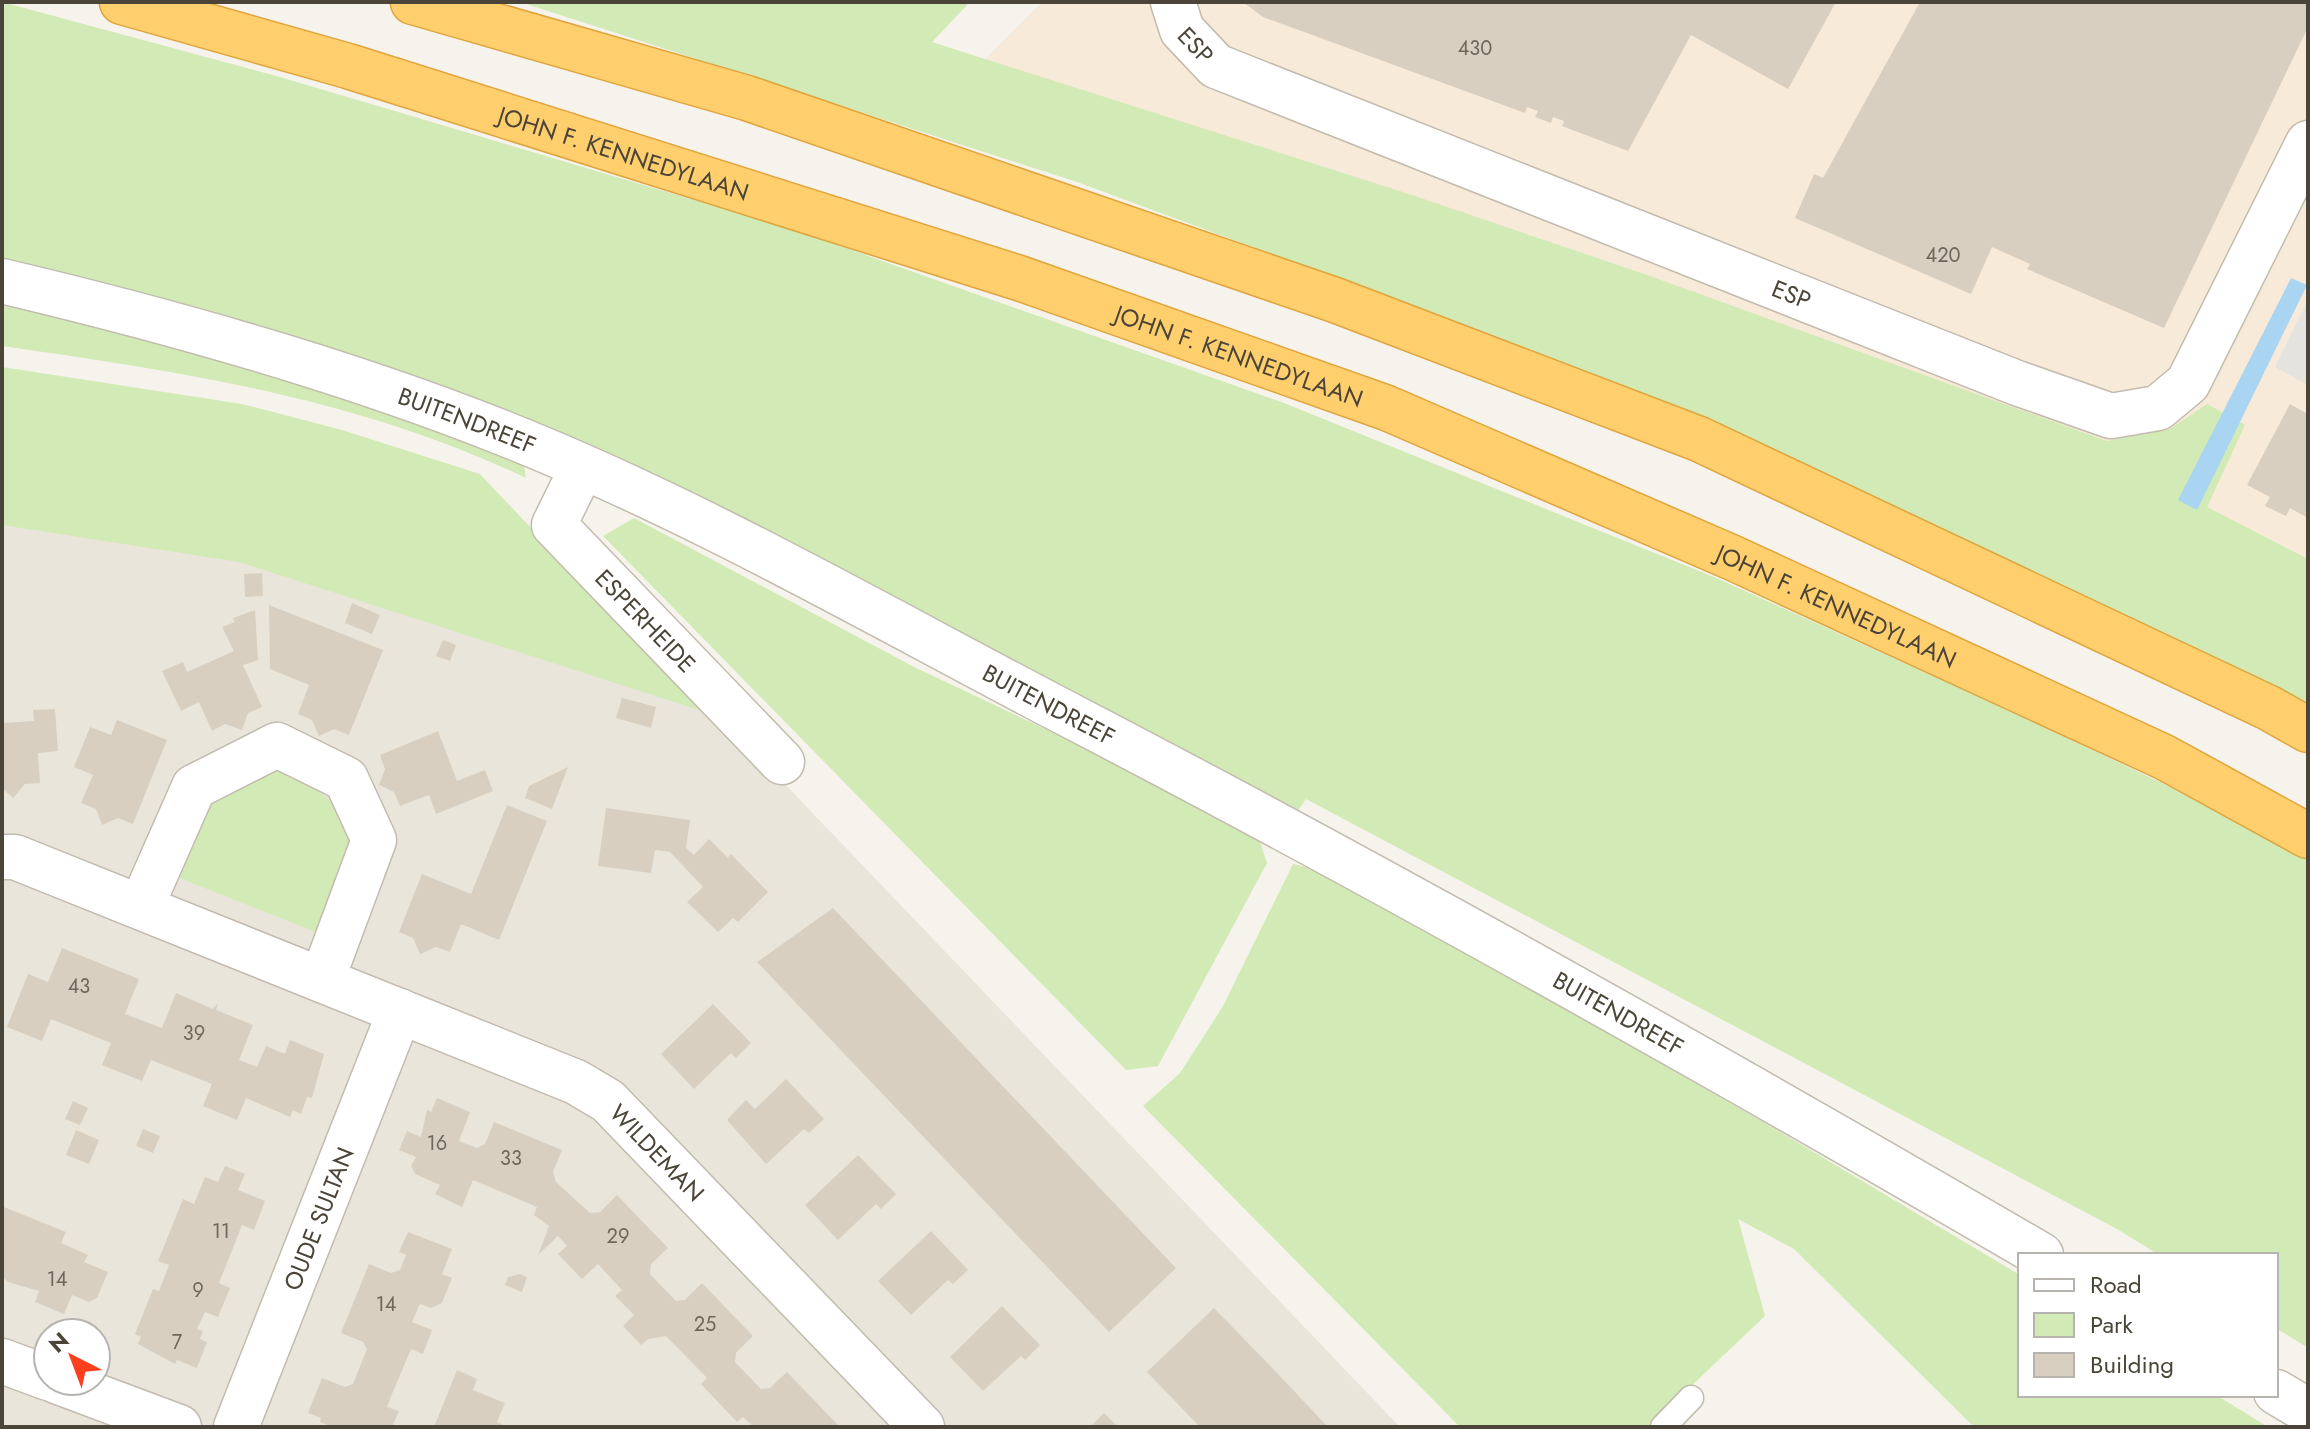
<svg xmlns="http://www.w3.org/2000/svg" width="2310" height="1429" font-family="Jost,sans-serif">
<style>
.residential{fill:#eae5da;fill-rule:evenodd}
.commercial{fill:#f7ead8}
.green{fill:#d2eab5}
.parking{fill:#e5e3e0}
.water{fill:#a9d4f2}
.building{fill:#d8cfc1}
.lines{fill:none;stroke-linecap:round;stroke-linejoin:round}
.lane-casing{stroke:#c2bbae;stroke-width:27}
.street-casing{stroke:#c2bbae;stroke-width:47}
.highway-casing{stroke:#e0a43c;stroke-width:47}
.lane{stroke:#fff;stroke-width:24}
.street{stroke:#fff;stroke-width:44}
.highway{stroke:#ffcf6e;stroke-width:44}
.labels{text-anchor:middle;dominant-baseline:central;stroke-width:7;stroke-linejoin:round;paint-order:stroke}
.number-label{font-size:20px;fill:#6e675b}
.street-label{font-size:24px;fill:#4b4439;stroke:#fff}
</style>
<rect width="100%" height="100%" fill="#f6f3ec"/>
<path class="residential" d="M 2,512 L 244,544 L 697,705 L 758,756 L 1400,1427 L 2,1427 ZM 48,1333 L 96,1333 L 96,1381 L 48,1381 Z"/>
<path class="commercial" d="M 1042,2 L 2308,2 L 2308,608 L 969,75 Z"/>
<path class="green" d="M 2,2 L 280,77 L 792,229 L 1284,403 L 1714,577 L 1991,702 L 2160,782 L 2308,860 L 2308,1348 L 2276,1328 L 2276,1255 L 2159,1255 L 2117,1229 L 1306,799 L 1290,822 L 464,399 L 2,266 Z
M 520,2 L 970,2 L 932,42 L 1409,194 L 1650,276 L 2107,441 L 2170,429 L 2207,404 L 2245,425 L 2207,507 L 2308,559 L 2308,712 L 1393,299 L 1077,182 Z
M 2,303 L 272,369 L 523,460 L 526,478 C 359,398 183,372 2,346 Z
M 2,367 L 242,404 L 342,430 L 480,474 L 705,712 L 239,562 L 2,525 Z
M 634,518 L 916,668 L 1126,767 L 1258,836 L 1267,863 L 1158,1066 L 1126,1070 L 603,536 Z
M 266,765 C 306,782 360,805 351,858 C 348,879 327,913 318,933 L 177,877 L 204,804 Z
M 1293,864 L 1328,872 L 1780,1132 L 2020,1275 L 2020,1395 L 2216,1395 L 2268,1427 L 1974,1427 L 1794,1249 L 1738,1219 L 1765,1316 L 1648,1427 L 1460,1427 L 1143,1106 L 1180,1073 L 1222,1008 Z"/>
<path class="parking" d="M 2308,299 L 2308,385 L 2275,367 Z"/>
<path class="water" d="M 2291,278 L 2307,285 L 2197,510 L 2178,500 Z"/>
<path class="building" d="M 1243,2 L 1836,2 L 1788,89 L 1691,35 L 1628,151 L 1562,126 L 1564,121 L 1553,117 L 1551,123 L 1535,117 L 1538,111 L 1527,107 L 1525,113 L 1263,17 Z
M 1920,2 L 2308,2 L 2308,27 L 2164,328 L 2027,269 L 2030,264 L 1992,247 L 1971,294 L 1795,218 L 1814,174 L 1823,178 Z
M 2290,404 L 2308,414 L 2308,518 L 2290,508 L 2286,516 L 2265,506 L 2270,497 L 2247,485 Z
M 262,573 L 263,596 L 245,597 L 244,574 Z
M 352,603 L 380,615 L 372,634 L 345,623 Z
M 269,605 L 383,650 L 349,735 L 334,729 L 319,736 L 312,720 L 298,714 L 309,685 L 270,669 Z
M 255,610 L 258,660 L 243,665 L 262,707 L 248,713 L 242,730 L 225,724 L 212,731 L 199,702 L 181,711 L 162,671 L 183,662 L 187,672 L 234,651 L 222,627 L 235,622 L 233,618 Z
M 443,640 L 456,645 L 450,661 L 436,656 Z
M 622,698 L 656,707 L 651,728 L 616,718 Z
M 55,709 L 58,751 L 38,753 L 40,783 L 25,784 L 13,798 L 2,788 L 2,723 L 34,721 L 33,710 Z
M 117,720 L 167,740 L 133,824 L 118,818 L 102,825 L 96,809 L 81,803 L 93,775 L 74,767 L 90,727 L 111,735 Z
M 438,731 L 457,781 L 485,770 L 493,791 L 436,814 L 429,795 L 400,806 L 394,792 L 379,785 L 385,769 L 380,755 Z
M 568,767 L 552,809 L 525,798 L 529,786 Z
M 507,805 L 547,821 L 499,940 L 461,924 L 450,952 L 436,947 L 420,954 L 413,938 L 399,932 L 422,874 L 471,894 Z
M 606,808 L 690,820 L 686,848 L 694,855 L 709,839 L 728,858 L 731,854 L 768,892 L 738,922 L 733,918 L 718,932 L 687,902 L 703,887 L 670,852 L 655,850 L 651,873 L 598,866 Z
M 833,908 L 1176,1268 L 1109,1332 L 757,962 Z
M 62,948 L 139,979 L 125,1014 L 162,1028 L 176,993 L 213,1009 L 218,1003 L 216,1010 L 253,1025 L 239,1060 L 257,1067 L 266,1046 L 285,1054 L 290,1040 L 324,1054 L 312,1098 L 307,1097 L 301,1114 L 293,1110 L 290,1117 L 246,1098 L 237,1120 L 203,1106 L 212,1084 L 151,1060 L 142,1081 L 102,1065 L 111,1043 L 51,1019 L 42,1041 L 7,1027 L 28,974 L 48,982 Z
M 713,1004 L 751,1043 L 736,1058 L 731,1053 L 694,1089 L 661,1054 Z
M 786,1079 L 824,1119 L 809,1133 L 804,1129 L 766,1164 L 727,1120 L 746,1100 L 755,1109 Z
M 437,1098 L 470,1112 L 459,1141 L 477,1148 L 485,1144 L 494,1122 L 562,1150 L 553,1172 L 556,1182 L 590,1213 L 600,1212 L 617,1195 L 668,1248 L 651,1264 L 650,1274 L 676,1301 L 685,1300 L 702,1283 L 753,1336 L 736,1353 L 735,1362 L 761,1389 L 770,1388 L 787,1372 L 838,1425 L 754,1427 L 743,1417 L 737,1422 L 701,1384 L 707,1378 L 666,1336 L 648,1339 L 641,1345 L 623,1326 L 634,1315 L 615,1296 L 622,1290 L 598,1264 L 582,1279 L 558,1254 L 567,1246 L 558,1236 L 538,1255 L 549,1226 L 534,1215 L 537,1207 L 473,1180 L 462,1207 L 435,1194 L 440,1185 L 415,1174 L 411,1166 L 416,1157 L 399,1150 L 407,1131 L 421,1137 L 427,1110 L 431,1112 Z
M 73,1101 L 88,1108 L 80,1125 L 65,1119 Z
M 143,1129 L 160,1136 L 153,1153 L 136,1146 Z
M 76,1130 L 99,1140 L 89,1164 L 66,1155 Z
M 858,1155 L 896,1194 L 881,1209 L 876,1204 L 838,1240 L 805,1205 Z
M 225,1166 L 245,1174 L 238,1190 L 265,1201 L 254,1230 L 242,1225 L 231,1253 L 219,1283 L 230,1288 L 218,1317 L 205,1312 L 197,1329 L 203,1331 L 200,1339 L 207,1342 L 197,1368 L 177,1360 L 175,1364 L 138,1344 L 141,1337 L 135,1334 L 153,1289 L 159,1291 L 169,1265 L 158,1261 L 183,1199 L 194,1204 L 205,1177 L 218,1182 Z
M 4,1207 L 66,1232 L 61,1243 L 88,1255 L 84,1262 L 108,1272 L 97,1298 L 89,1302 L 72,1295 L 64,1314 L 35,1302 L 39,1291 L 8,1282 L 2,1276 Z
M 931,1231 L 968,1270 L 953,1284 L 948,1280 L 911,1315 L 878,1281 Z
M 408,1232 L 452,1249 L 442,1274 L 452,1278 L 442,1303 L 431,1308 L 420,1304 L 412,1322 L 432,1330 L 423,1354 L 411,1349 L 392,1394 L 387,1407 L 399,1411 L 392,1427 L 332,1427 L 320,1422 L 321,1418 L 308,1413 L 322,1378 L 345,1387 L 353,1384 L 367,1349 L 363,1342 L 341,1333 L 369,1264 L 391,1273 L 400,1270 L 406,1255 L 399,1252 Z
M 520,1274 L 527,1277 L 522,1292 L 505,1285 L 508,1277 Z
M 1002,1306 L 1040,1345 L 1025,1360 L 1021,1356 L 983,1391 L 950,1357 Z
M 1214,1308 L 1278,1374 L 1328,1427 L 1200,1427 L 1147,1372 Z
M 457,1370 L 477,1379 L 473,1390 L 505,1403 L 497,1422 L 508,1427 L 434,1427 Z
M 1104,1413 L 1118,1427 L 1090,1427 Z"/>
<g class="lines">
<defs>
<path id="lane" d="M 1663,1427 L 1691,1398"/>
<g id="street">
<path id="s1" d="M 1173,2 L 1182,30 L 1216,66 L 2017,383 L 2111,416 L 2158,408 L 2188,383 L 2308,143"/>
<path id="s2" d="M 2,281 C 171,321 342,369 503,433 C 698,510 888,621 1075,718 C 1402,888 1722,1069 2041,1255"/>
<path id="s3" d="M 582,468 L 554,525 L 782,762"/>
<path id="s4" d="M 2,857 L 15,857 L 576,1082 L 608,1101 L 922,1427"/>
<path d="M 141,907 L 194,787 L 277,745 L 346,779 L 374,840 L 322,980"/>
<path d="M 2,1361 L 48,1378"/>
<path d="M 56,1381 L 179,1427"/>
<path d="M 2276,1392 L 2308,1411"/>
<path id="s5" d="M 236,1427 L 400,1011"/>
</g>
<g id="highway">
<path id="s6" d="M 122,2 L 348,66 L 1019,278 L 1387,408 L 1733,558 L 2164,757 L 2308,836"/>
<path d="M 413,2 L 747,98 L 1335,300 L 1699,439 L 2269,708 L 2308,730"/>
</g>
</defs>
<use href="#lane" class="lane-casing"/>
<use href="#street" class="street-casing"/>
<use href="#highway" class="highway-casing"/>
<use href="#lane" class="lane"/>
<use href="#street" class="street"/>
<use href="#highway" class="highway"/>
</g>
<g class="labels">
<g class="number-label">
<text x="1475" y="48">430</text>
<text x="1943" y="255">420</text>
<text x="79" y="986">43</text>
<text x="194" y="1033">39</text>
<text x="437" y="1143">16</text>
<text x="511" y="1158">33</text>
<text x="221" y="1231">11</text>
<text x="618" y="1236">29</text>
<text x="57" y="1279">14</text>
<text x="198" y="1290">9</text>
<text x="386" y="1304">14</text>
<text x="705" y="1324">25</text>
<text x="177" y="1342">7</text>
</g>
<g class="street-label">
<text stroke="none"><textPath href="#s1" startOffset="50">ESP</textPath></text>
<text stroke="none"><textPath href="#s6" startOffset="524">JOHN F. KENNEDYLAAN</textPath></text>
<text stroke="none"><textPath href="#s1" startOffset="698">ESP</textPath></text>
<text stroke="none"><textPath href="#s6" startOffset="1172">JOHN F. KENNEDYLAAN</textPath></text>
<text stroke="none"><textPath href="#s2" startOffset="486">BUITENDREEF</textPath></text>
<text stroke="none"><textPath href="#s6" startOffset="1820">JOHN F. KENNEDYLAAN</textPath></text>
<text stroke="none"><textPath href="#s3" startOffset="196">ESPERHEIDE</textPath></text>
<text stroke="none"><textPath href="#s2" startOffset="1134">BUITENDREEF</textPath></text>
<text stroke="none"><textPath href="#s2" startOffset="1782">BUITENDREEF</textPath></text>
<text stroke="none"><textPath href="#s4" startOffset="726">WILDEMAN</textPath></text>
<text stroke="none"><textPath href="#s5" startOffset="224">OUDE SULTAN</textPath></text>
</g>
</g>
<rect width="2310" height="1429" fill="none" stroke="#4b4439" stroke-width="8"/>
<rect x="2018" y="1253" width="260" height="144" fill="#ffffff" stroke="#b7b4b0" stroke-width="2"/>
<rect x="2034" y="1279" width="40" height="12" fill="#ffffff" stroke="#b7b4b0" stroke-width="2"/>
<text x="2090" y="1293" font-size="24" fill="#4b4439">Road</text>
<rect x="2034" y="1313" width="40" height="24" fill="#d2eab5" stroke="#b7b4b0" stroke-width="2"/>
<text x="2090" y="1333" font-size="24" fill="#4b4439">Park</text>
<rect x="2034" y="1353" width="40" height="24" fill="#d8cfc1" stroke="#b7b4b0" stroke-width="2"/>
<text x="2090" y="1373" font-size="24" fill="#4b4439">Building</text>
<g transform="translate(72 1357) rotate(318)"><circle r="38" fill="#ffffff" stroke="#b7b4b0" stroke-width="2"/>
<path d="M0-6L14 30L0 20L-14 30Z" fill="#fc3f1d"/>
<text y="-12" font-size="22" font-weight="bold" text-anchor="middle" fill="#4b4439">N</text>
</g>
</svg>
